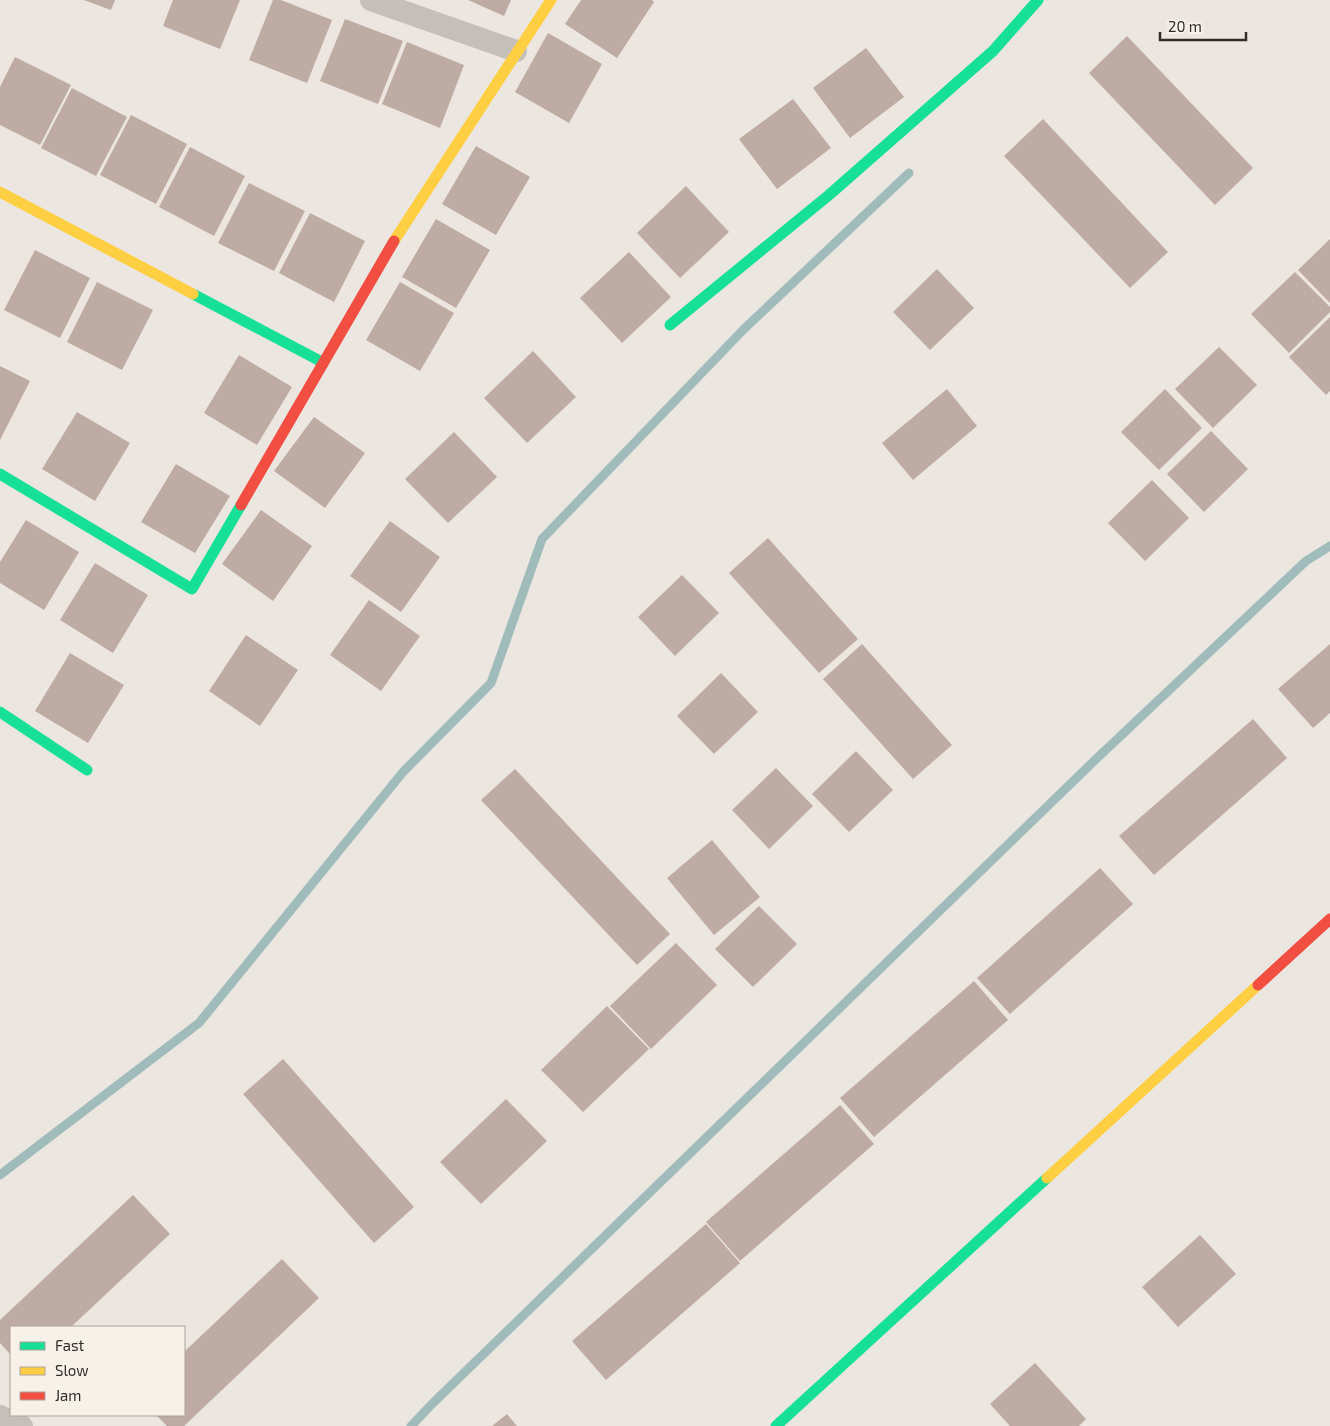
<svg xmlns="http://www.w3.org/2000/svg" width="1330" height="1426" font-family="'Exo 2',sans-serif">
<style>
.lines{fill:none;stroke-linecap:round;stroke-linejoin:round}
.stream{stroke:#9fbcbb;stroke-width:9}
.building{fill:#beaba4}
.street{stroke:#c5bfba;stroke-width:22}
.fast{stroke:#16e098;stroke-width:11}
.slow{stroke:#ffcf43;stroke-width:11}
.jam{stroke:#f24e42;stroke-width:11}
</style>
<rect width="100%" height="100%" fill="#ece6e1"/>
<g class="lines">
<path class="stream" d="M 0,1175 L 199,1023 L 403,772 L 491,683 L 542,539 L 744,329 L 909,173
M 411,1426 L 433,1403 L 1094,761 L 1306,561 L 1330,546"/>
</g>
<path class="building" d="M 84,0 L 115,0 L 111,10 Z
M 173,0 L 240,0 L 220,49 L 163,26 Z
M 273,0 L 281,0 L 332,20 L 307,83 L 249,60 Z
M 468,0 L 511,0 L 504,16 Z
M 581,0 L 652,0 L 654,2 L 617,58 L 565,24 Z
M 345,19 L 403,41 L 378,104 L 320,81 Z
M 548,33 L 602,64 L 569,123 L 515,92 Z
M 1127,36 L 1253,168 L 1215,205 L 1089,73 Z
M 407,42 L 464,65 L 440,128 L 382,104 Z
M 866,48 L 904,97 L 850,138 L 813,88 Z
M 15,57 L 71,85 L 40,145 L 0,125 L 0,87 Z
M 72,88 L 127,117 L 96,176 L 41,148 Z
M 793,99 L 831,148 L 777,189 L 739,139 Z
M 131,115 L 187,144 L 156,204 L 100,175 Z
M 1043,119 L 1168,252 L 1130,288 L 1004,156 Z
M 476,146 L 530,177 L 496,235 L 442,204 Z
M 190,147 L 245,176 L 214,236 L 159,207 Z
M 249,183 L 305,211 L 274,271 L 218,243 Z
M 686,186 L 729,232 L 680,278 L 637,233 Z
M 310,213 L 365,241 L 334,302 L 279,273 Z
M 436,219 L 490,250 L 456,308 L 402,277 Z
M 1330,239 L 1330,303 L 1298,270 Z
M 35,250 L 90,278 L 60,338 L 4,310 Z
M 629,252 L 671,297 L 622,343 L 580,298 Z
M 937,269 L 974,308 L 930,350 L 893,312 Z
M 1295,272 L 1330,307 L 1330,312 L 1289,353 L 1251,314 Z
M 97,282 L 153,310 L 122,370 L 67,342 Z
M 400,282 L 454,313 L 420,371 L 366,340 Z
M 1330,317 L 1330,391 L 1326,395 L 1289,357 Z
M 1219,347 L 1257,385 L 1213,428 L 1175,389 Z
M 533,351 L 576,397 L 527,443 L 484,398 Z
M 239,355 L 292,387 L 257,445 L 204,413 Z
M 0,366 L 30,381 L 0,440 Z
M 947,389 L 977,426 L 913,480 L 882,443 Z
M 1165,389 L 1202,428 L 1159,470 L 1121,432 Z
M 77,412 L 130,443 L 95,501 L 42,469 Z
M 314,417 L 365,453 L 325,508 L 274,471 Z
M 1211,431 L 1248,469 L 1204,512 L 1167,474 Z
M 454,432 L 497,477 L 448,523 L 405,479 Z
M 176,464 L 230,496 L 195,553 L 141,522 Z
M 1152,480 L 1189,518 L 1145,561 L 1108,523 Z
M 261,510 L 312,546 L 273,601 L 222,564 Z
M 26,520 L 79,552 L 44,610 L 0,583 L 0,562 Z
M 390,521 L 440,557 L 401,612 L 350,576 Z
M 768,538 L 858,639 L 819,673 L 729,573 Z
M 95,563 L 148,595 L 113,653 L 60,620 Z
M 682,575 L 719,613 L 675,656 L 638,617 Z
M 369,600 L 420,636 L 381,691 L 330,655 Z
M 246,635 L 298,670 L 260,726 L 209,691 Z
M 862,644 L 952,745 L 913,779 L 823,679 Z
M 1330,644 L 1330,713 L 1313,728 L 1278,689 Z
M 70,653 L 124,685 L 88,743 L 35,711 Z
M 721,673 L 758,712 L 714,754 L 677,716 Z
M 1253,719 L 1287,758 L 1154,875 L 1119,836 Z
M 856,751 L 893,790 L 849,832 L 812,794 Z
M 776,768 L 813,806 L 769,849 L 732,810 Z
M 515,769 L 670,934 L 637,965 L 481,800 Z
M 712,840 L 760,897 L 714,935 L 667,878 Z
M 1100,868 L 1133,904 L 1010,1014 L 977,978 Z
M 759,906 L 797,944 L 753,987 L 715,949 Z
M 676,943 L 717,985 L 651,1049 L 610,1006 Z
M 974,981 L 1008,1020 L 874,1137 L 840,1098 Z
M 607,1006 L 649,1049 L 583,1112 L 541,1070 Z
M 283,1059 L 414,1207 L 374,1243 L 243,1094 Z
M 506,1099 L 547,1141 L 481,1204 L 440,1162 Z
M 840,1105 L 874,1144 L 740,1261 L 706,1222 Z
M 133,1195 L 170,1234 L 71,1327 L 11,1327 L 11,1355 L 0,1343 L 0,1320 Z
M 706,1224 L 740,1263 L 606,1380 L 572,1341 Z
M 1200,1235 L 1236,1274 L 1178,1327 L 1142,1287 Z
M 282,1259 L 319,1298 L 184,1426 L 167,1426 L 156,1415 L 184,1415 L 184,1352 Z
M 1035,1363 L 1086,1419 L 1079,1426 L 1010,1426 L 990,1404 Z
M 507,1414 L 517,1426 L 492,1426 Z"/>
<g class="lines">
<path class="street" d="M 371,0 L 516,51
M 0,1416 L 22,1426"/>
<path class="fast" d="M 193,294 L 322,362
M 670,325 L 829,195 L 993,51 L 1038,0
M 0,474 L 192,589 L 241,505
M 0,712 L 87,770
M 776,1426 L 1047,1178"/>
<path class="slow" d="M 0,192 L 193,294
M 394,241 L 551,0
M 1047,1178 L 1258,985"/>
<path class="jam" d="M 241,505 L 394,241
M 1258,985 L 1330,919"/>
</g>
<rect x="10" y="1326" width="175" height="90" fill="#f8f1e9" stroke="#aaa29c"/>
<rect x="20" y="1342" width="25" height="8" fill="#16e098" stroke="#aaa29c"/>
<text x="55" y="1351" font-size="15" fill="#352c29">Fast</text>
<rect x="20" y="1367" width="25" height="8" fill="#ffcf43" stroke="#aaa29c"/>
<text x="55" y="1376" font-size="15" fill="#352c29">Slow</text>
<rect x="20" y="1392" width="25" height="8" fill="#f24e42" stroke="#aaa29c"/>
<text x="55" y="1401" font-size="15" fill="#352c29">Jam</text>
<path d="M1160 32v8h86v-8" fill="none" stroke="#352c29" stroke-width="2.5"/>
<text x="1168" y="32" font-size="15" fill="#352c29" stroke="#f8f1e9" stroke-width="4" paint-order="stroke">20 m</text>
</svg>
